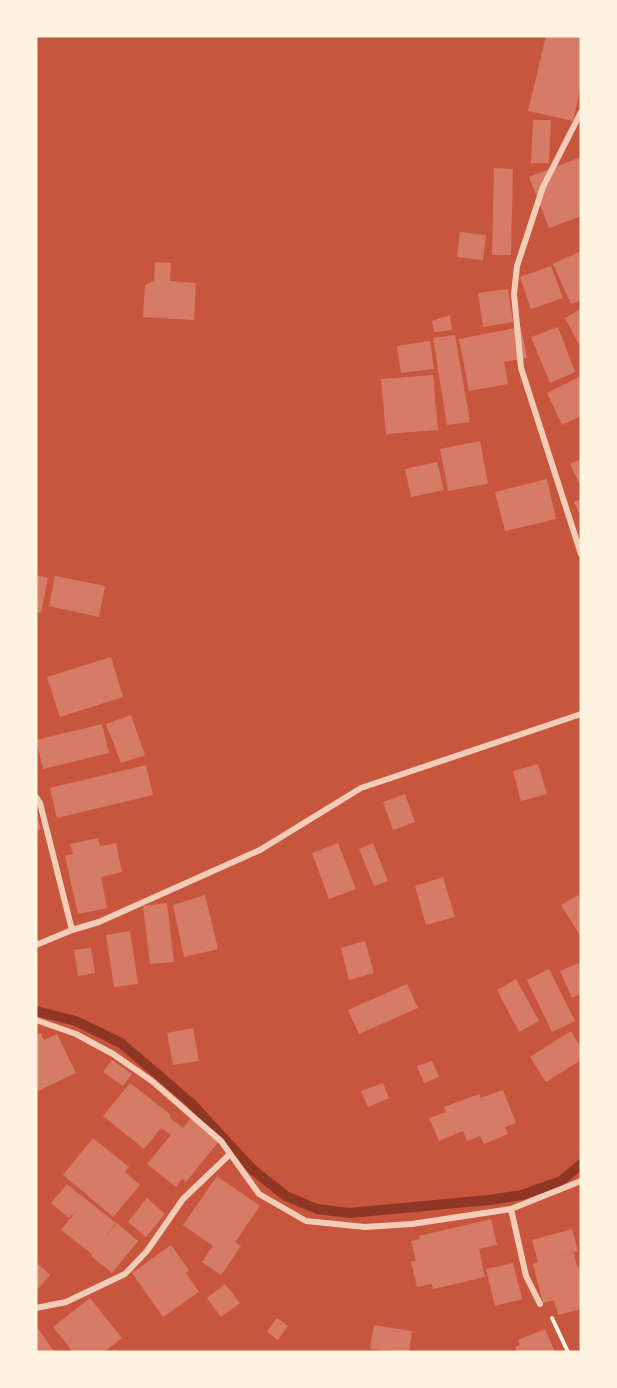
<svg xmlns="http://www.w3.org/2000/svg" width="617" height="1388" font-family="'Open Sans',sans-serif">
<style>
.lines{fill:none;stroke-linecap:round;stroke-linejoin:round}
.stream{stroke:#8f3625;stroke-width:10}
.building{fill:#d67c66}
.path{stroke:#fff3e0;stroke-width:4}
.minor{stroke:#f1ccb7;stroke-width:6}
</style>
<rect width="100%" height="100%" fill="#c8553d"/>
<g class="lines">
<path class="stream" d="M 36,1011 L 76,1021 L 121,1043 L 191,1103 L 253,1170 L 286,1196 L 317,1209 L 349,1213 L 489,1200 L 522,1195 L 561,1181 L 581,1164"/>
</g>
<path class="building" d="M 546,36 L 581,36 L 581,85 L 573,121 L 528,111 Z
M 533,120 L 551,120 L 549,163 L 531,163 Z
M 581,157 L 581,216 L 549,228 L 529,177 Z
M 494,168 L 513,169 L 511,255 L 492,255 Z
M 460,232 L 486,235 L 483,260 L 457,257 Z
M 581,251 L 581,300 L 571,304 L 553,264 Z
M 155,262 L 171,263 L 170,281 L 196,283 L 194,320 L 143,317 L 145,285 L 154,281 Z
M 551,266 L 563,298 L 531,309 L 520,277 Z
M 508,289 L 513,322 L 483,327 L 478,293 Z
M 581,309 L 581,348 L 565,318 Z
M 450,315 L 452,330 L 434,332 L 432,321 Z
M 521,327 L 527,358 L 504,362 L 508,384 L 469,391 L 459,339 Z
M 558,327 L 575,372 L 550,383 L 531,337 Z
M 455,335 L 470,422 L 447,425 L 433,338 Z
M 430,341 L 434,369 L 401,373 L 397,346 Z
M 433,375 L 438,430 L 386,434 L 381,379 Z
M 581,376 L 581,416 L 562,425 L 547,393 Z
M 480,441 L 488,484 L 448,491 L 440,449 Z
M 581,459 L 581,487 L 570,464 Z
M 437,462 L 444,490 L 411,497 L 405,469 Z
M 547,479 L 556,519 L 505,531 L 495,492 Z
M 581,499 L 581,517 L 574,502 Z
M 36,575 L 48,578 L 41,613 L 36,612 Z
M 55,576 L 105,586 L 99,617 L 49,606 Z
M 111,657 L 123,697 L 60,717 L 47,677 Z
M 131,715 L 145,755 L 121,763 L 106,724 Z
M 102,724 L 109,753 L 43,769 L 36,740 Z
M 538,764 L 547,794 L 521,801 L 513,771 Z
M 146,765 L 153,795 L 57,818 L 50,788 Z
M 405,794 L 415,822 L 393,830 L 383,802 Z
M 36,816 L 41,829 L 36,831 Z
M 98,838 L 100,846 L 116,843 L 122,872 L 101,877 L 107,908 L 78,914 L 65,856 L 73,854 L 70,844 Z
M 338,843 L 356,889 L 329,899 L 312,853 Z
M 373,843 L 388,881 L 374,886 L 359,849 Z
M 443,877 L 455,917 L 426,925 L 415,886 Z
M 205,895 L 218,949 L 184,957 L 173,905 Z
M 578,895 L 581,901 L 581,937 L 561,905 Z
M 167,903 L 174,962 L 150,964 L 143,906 Z
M 130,931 L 138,984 L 114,987 L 106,935 Z
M 365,941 L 374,973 L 349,980 L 341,948 Z
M 91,948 L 95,973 L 78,976 L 74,950 Z
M 581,962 L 581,994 L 572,998 L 560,971 Z
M 549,969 L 575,1021 L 552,1032 L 527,980 Z
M 516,979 L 539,1021 L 519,1032 L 497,990 Z
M 407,984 L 418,1008 L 359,1034 L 348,1010 Z
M 193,1028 L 199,1061 L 173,1065 L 167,1033 Z
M 571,1031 L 581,1048 L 581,1060 L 546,1082 L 530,1057 Z
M 41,1033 L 44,1040 L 57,1034 L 76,1073 L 36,1092 L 36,1035 Z
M 112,1060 L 132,1074 L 123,1086 L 103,1072 Z
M 432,1061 L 439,1077 L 424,1083 L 417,1066 Z
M 130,1083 L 171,1115 L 169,1117 L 183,1128 L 191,1118 L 219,1141 L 186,1182 L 182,1179 L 176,1187 L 147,1164 L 171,1135 L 161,1128 L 144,1149 L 103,1116 Z
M 383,1083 L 389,1098 L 368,1107 L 361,1091 Z
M 503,1090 L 516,1123 L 505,1127 L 508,1134 L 484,1144 L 480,1136 L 467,1141 L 463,1131 L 439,1141 L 429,1118 L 446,1112 L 444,1107 L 479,1094 L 481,1098 Z
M 93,1138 L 129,1167 L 125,1172 L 140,1185 L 113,1217 L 63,1175 Z
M 217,1176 L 260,1206 L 235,1242 L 241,1246 L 221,1275 L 202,1262 L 213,1246 L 183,1225 Z
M 67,1184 L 116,1223 L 103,1241 L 117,1223 L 138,1241 L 112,1273 L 91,1256 L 92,1254 L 61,1230 L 77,1210 L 69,1218 L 51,1203 Z
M 147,1198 L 165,1214 L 146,1237 L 128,1222 Z
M 491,1219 L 497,1245 L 479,1249 L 485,1277 L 433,1289 L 432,1284 L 417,1287 L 411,1262 L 416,1261 L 411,1241 L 420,1239 L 419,1236 Z
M 572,1229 L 578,1251 L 562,1256 L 574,1253 L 577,1267 L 581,1266 L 581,1309 L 558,1315 L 554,1300 L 543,1303 L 533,1264 L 538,1262 L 532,1240 Z
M 171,1245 L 189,1270 L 186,1273 L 199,1292 L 163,1317 L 132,1273 Z
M 36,1262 L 50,1275 L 36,1291 Z
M 513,1263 L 522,1299 L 495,1306 L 486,1269 Z
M 225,1284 L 240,1303 L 221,1317 L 207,1298 Z
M 90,1298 L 122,1338 L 104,1352 L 73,1352 L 53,1327 Z
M 277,1318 L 288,1326 L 278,1340 L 267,1332 Z
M 36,1325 L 54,1352 L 36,1352 Z
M 374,1325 L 412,1331 L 409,1352 L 370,1349 Z
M 545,1329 L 555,1352 L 517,1352 L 515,1347 L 520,1345 L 518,1340 Z"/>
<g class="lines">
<path class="path" d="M 552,1318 L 568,1352"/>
<path class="minor" d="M 581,112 L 543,187 L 517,266 L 514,294 L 521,368 L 581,554
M 36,797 L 40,803 L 72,930
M 36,945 L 72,930 L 99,922 L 260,850 L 361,788 L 581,714
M 36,1020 L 76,1034 L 113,1054 L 152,1081 L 221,1141 L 259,1194 L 306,1221 L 365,1227 L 412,1224 L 511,1209 L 581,1181
M 511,1209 L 526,1276 L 540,1304
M 36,1308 L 66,1302 L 125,1274 L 147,1251 L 183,1199 L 229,1155"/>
</g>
<rect width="617" height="1388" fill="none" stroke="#fff3e0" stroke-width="75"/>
</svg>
